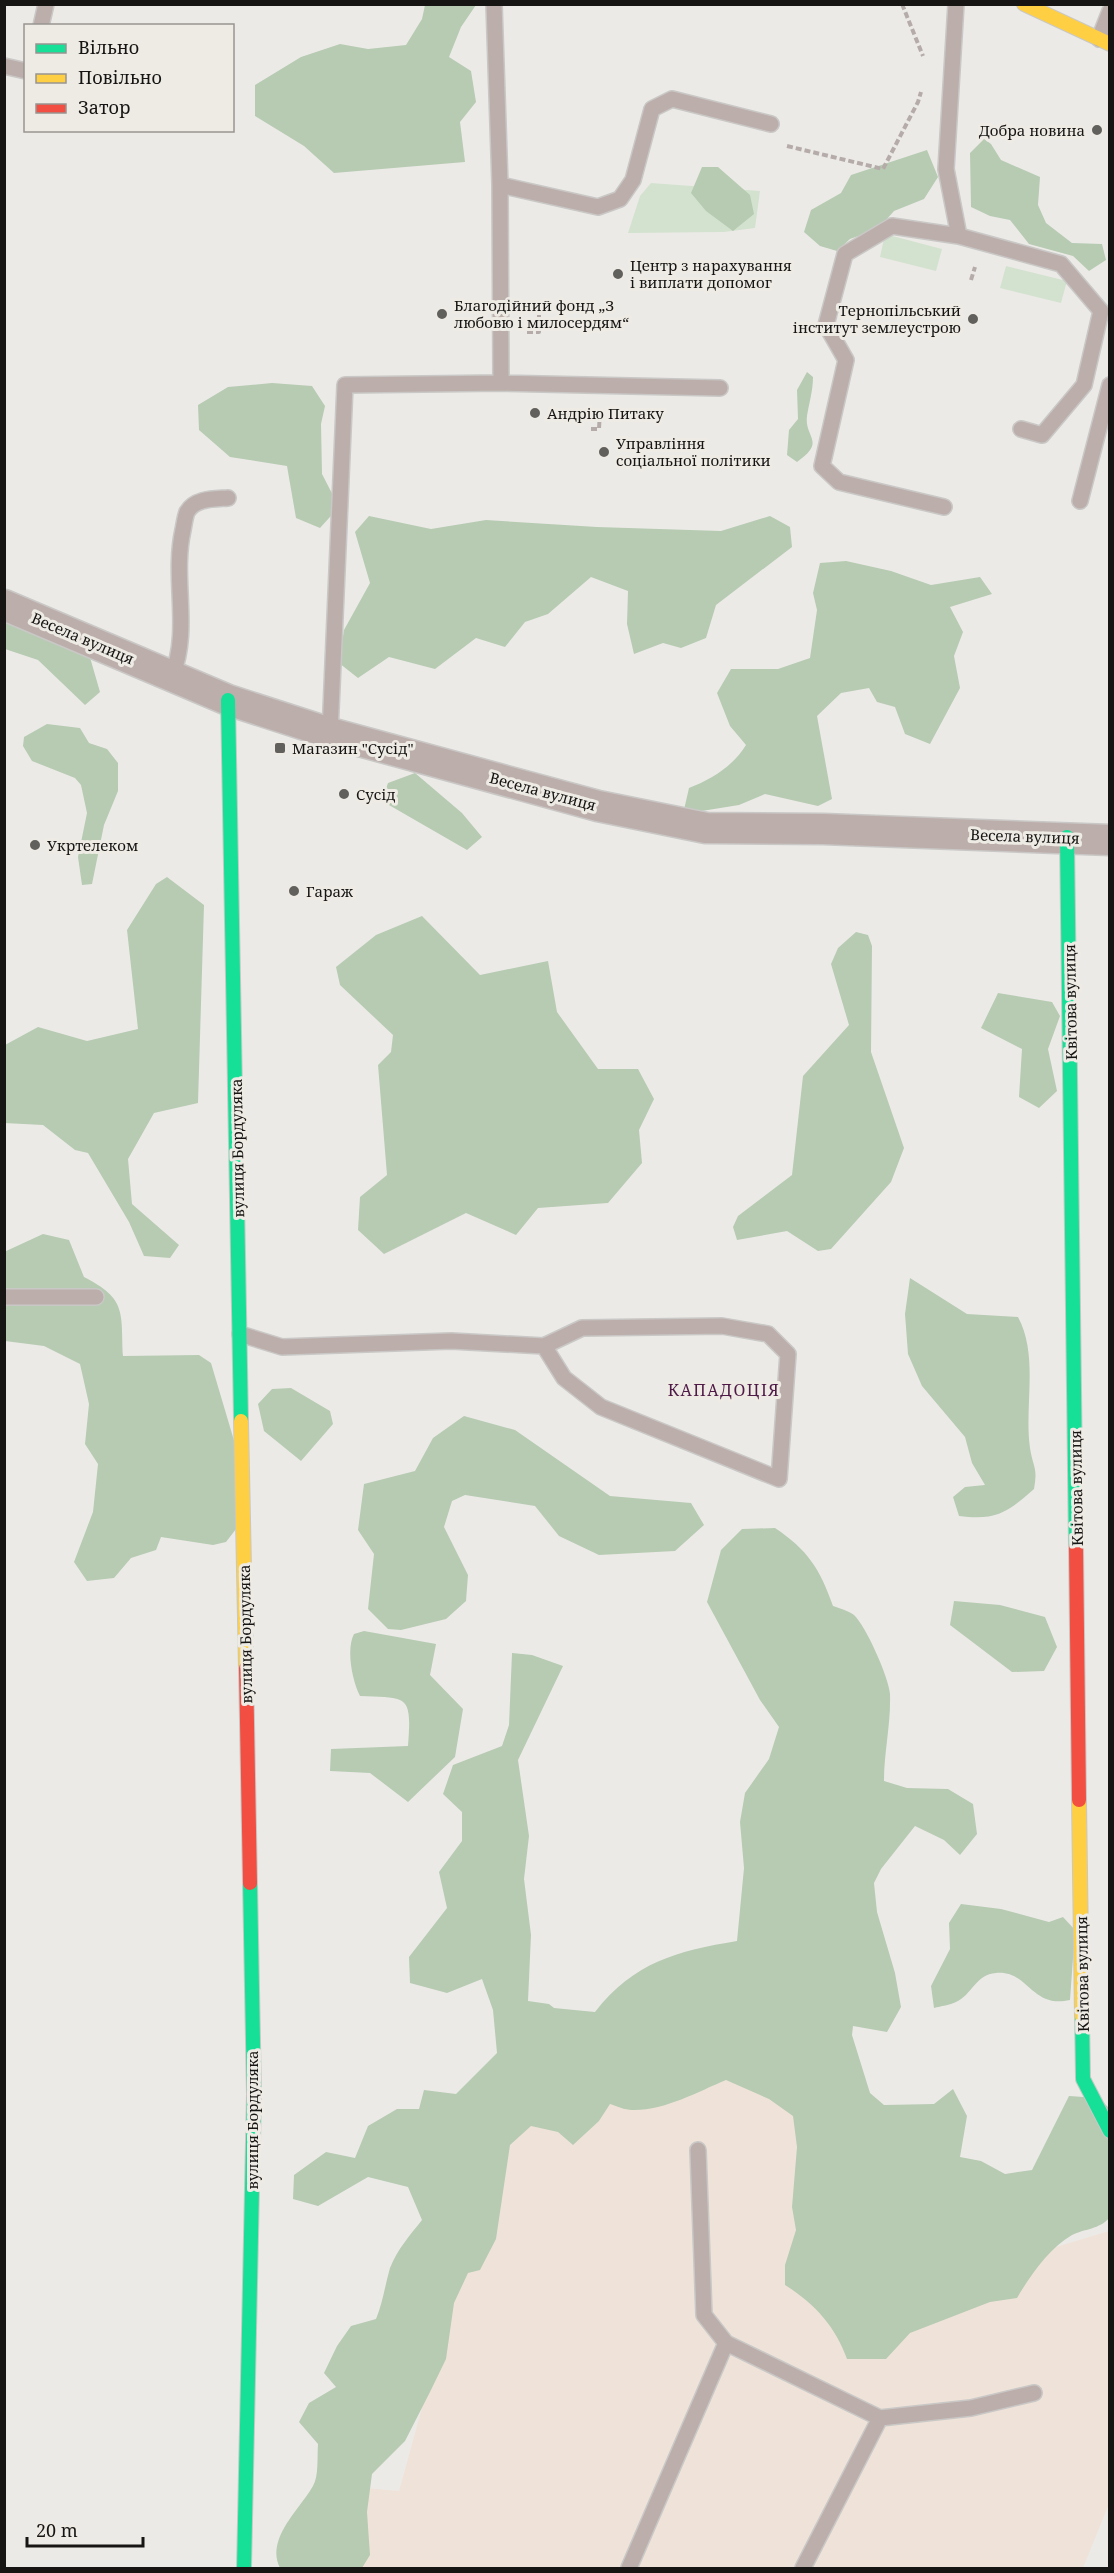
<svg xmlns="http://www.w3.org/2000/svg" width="1114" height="2573" font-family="'Noto Serif',serif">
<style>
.industrial{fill:#efe3d9}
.green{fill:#d3e2cf}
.forest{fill:#b6cbb2}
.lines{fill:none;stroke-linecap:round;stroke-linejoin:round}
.lane-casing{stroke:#c9c8c6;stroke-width:18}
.street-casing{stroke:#c9c8c6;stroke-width:33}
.fast-casing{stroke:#c9c8c6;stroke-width:16}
.slow-casing{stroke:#c9c8c6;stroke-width:16}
.jam-casing{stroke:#c9c8c6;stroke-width:16}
.path{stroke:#b5acaa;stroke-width:4;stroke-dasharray:6 3;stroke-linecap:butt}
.lane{stroke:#bcaeab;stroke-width:15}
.street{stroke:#bcaeab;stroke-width:30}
.fast{stroke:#16e098;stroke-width:14}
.slow{stroke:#ffcf43;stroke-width:14}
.jam{stroke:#f24e42;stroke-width:14}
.poi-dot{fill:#61605d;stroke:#eeebe5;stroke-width:2}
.labels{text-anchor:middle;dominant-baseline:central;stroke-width:6;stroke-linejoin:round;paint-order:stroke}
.poi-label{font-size:15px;fill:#161513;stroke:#eeebe5;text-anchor:start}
.street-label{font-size:15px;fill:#161513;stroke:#eeebe5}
.neighbourhood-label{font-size:16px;letter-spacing:1.5px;fill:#4f1a47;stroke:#eeebe5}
</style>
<rect width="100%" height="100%" fill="#eceae7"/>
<path class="industrial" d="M 742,2067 L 996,2265 L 1109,2231 L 1109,2504 L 1083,2568 L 341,2568 L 365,2488 L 399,2491 L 502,2118 Z"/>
<path class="green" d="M 651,183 L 760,191 L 755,228 L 724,232 L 628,233 L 640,196 Z
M 885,234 L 942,249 L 936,271 L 880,257 Z
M 1006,266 L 1067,281 L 1061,303 L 1000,288 Z"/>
<path class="forest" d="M 425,5 L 476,5 L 461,27 L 449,57 L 471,71 L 476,102 L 460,122 L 465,162 L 334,173 L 304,146 L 255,116 L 255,85 L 301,57 L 340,44 L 368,49 L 406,45 L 422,19 Z
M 984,139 L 991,144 L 1001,160 L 1040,177 L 1038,205 L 1046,223 L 1072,243 L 1102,244 L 1106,260 L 1089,271 L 1073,256 L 1029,244 L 1010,220 L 990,216 L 971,207 L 970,153 Z
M 927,150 L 938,177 L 924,199 L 894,211 L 878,229 L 850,239 L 837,251 L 820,246 L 804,232 L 811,210 L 841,193 L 851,175 Z
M 702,167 L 718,167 L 750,195 L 754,214 L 733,231 L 706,211 L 691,193 Z
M 807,372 L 813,377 C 813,391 809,403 807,416 C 804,438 827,441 797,462 L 787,455 L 789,430 L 798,419 L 797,390 Z
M 272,383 L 312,386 L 325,406 L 321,424 L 322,474 L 339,507 L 320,528 L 296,518 L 287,466 L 230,457 L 199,430 L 198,405 L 228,387 Z
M 369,516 L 431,529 L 486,520 L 597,527 L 721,531 L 770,516 L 790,527 L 792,547 L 716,605 L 706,638 L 681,648 L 663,643 L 634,654 L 627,624 L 628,591 L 591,577 L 548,614 L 525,622 L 505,647 L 476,638 L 435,669 L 389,657 L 358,678 L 339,663 L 344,630 L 370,583 L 355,532 Z
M 846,561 L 891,571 L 931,585 L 980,577 L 992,594 L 950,607 L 963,632 L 954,656 L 960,688 L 930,744 L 905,734 L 895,707 L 877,702 L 869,688 L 841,693 L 817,716 L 832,799 L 818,806 L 765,794 L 739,805 L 683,814 L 689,788 C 712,779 733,766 746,745 L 730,726 L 717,693 L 731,669 L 778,669 L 810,658 L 817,610 L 813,593 L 820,563 Z
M 4,616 L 87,647 L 100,692 L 85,705 L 38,660 L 5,649 Z
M 47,724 L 80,728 L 89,743 L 107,749 L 118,763 L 118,791 L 104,825 L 92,884 L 82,885 L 78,857 L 87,813 L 81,785 L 75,778 L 32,761 L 23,746 L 24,737 Z
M 415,773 L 462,813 L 482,837 L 467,850 L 382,801 L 388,783 Z
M 167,877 L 204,905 L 198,1103 L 154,1113 L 128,1159 L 132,1204 L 179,1245 L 170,1258 L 144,1256 L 129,1222 L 88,1153 L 75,1150 L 43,1125 L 4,1123 L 5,1045 L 38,1027 L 87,1041 L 138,1029 L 127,930 L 156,884 Z
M 422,916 L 480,975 L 548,961 L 557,1012 L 598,1069 L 638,1069 L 654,1099 L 639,1130 L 642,1163 L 608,1203 L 538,1208 L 516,1235 L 466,1213 L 384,1254 L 358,1230 L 360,1197 L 387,1175 L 378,1065 L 391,1052 L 393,1035 L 340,985 L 336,967 L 376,935 Z
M 856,932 L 868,935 L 872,946 L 871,1052 L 904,1148 L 891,1182 L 831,1249 L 818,1251 L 787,1231 L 737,1240 L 733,1227 L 738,1216 L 792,1175 L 803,1076 L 849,1025 L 831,964 L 838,948 Z
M 998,993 L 1052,1002 L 1060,1016 L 1048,1049 L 1057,1091 L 1039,1108 L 1019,1097 L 1022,1049 L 981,1028 Z
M 43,1234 L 69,1240 L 84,1277 C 127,1299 121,1312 123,1356 L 199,1355 L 211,1363 L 249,1491 L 243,1520 L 226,1542 L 213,1545 L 161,1537 L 156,1550 L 131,1558 L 114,1578 L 87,1581 L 74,1562 L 93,1512 L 98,1464 L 85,1444 L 89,1404 L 80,1364 L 44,1346 L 5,1341 L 4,1252 Z
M 910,1278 L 967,1314 L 1018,1317 C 1039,1356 1024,1406 1030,1448 C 1033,1468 1038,1466 1034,1489 C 1008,1512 996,1521 959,1516 L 953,1497 L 965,1487 L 985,1485 L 972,1463 L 965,1437 L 922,1386 L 908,1354 L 905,1314 Z
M 291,1388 L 330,1411 L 333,1424 L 301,1461 L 264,1431 L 258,1404 L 272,1389 Z
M 464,1416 L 515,1430 L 610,1496 L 691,1503 L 704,1525 L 675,1551 L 599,1555 L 559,1536 L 535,1506 L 465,1495 L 452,1501 L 444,1527 L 468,1575 L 466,1601 L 446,1619 L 401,1630 L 388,1629 L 368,1609 L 374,1554 L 358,1530 L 364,1484 L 415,1471 L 433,1438 Z
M 775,1528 C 808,1550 820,1569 833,1606 C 839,1608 849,1611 854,1615 C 866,1626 889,1678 890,1694 C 891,1724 884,1752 884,1781 L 907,1788 L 948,1789 L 973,1804 L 977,1834 L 960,1855 L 944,1840 L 915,1826 L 881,1869 L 874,1883 L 877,1912 L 895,1973 L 901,2007 L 887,2032 L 853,2026 L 852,2035 L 870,2093 L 884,2105 L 934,2104 L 953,2089 L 967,2116 L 960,2157 L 981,2161 L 1005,2174 L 1032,2170 L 1069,2096 L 1099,2098 L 1109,2108 L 1109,2218 C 1100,2229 1084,2229 1072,2235 C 1049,2248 1030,2276 1017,2298 L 990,2302 L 910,2333 L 886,2359 L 847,2359 C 835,2326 815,2304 785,2285 L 785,2265 L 796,2230 L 792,2207 L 797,2147 L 793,2116 L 769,2099 L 726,2080 C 697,2092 664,2111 632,2110 C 625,2110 616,2106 610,2104 L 599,2121 L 573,2145 L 558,2132 L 531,2126 L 510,2145 L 496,2239 L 480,2270 L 468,2273 L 454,2303 L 446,2359 L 430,2392 L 405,2441 L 372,2474 L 367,2512 L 370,2555 L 362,2568 L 280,2568 C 265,2539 300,2509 313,2486 C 319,2476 317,2456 318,2444 L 299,2422 L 309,2403 L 336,2387 L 324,2373 L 337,2346 L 351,2326 L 376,2319 C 383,2302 385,2285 390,2268 C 397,2250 410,2235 422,2220 L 408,2187 L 368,2177 L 318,2206 L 293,2199 L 294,2175 L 326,2152 L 355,2158 L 368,2126 L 397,2109 L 419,2109 L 424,2090 L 456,2094 L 497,2053 L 493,2010 L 482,1979 L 447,1993 L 410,1983 L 409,1957 L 447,1908 L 439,1872 L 462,1841 L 462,1812 L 443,1794 L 453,1765 L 502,1746 L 509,1725 L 512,1653 L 532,1655 L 563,1666 L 518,1760 L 529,1836 L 524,1879 L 531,1935 L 528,2001 L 549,2004 L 554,2008 L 595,2012 C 634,1962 677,1951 737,1941 L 744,1868 L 740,1822 L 745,1793 L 769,1759 L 779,1727 L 760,1700 L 707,1602 L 721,1550 L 742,1529 Z
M 954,1601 L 1000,1605 L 1045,1617 L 1057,1647 L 1044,1671 L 1012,1672 L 950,1625 Z
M 364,1631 L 436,1644 L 430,1675 L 463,1709 L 455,1757 L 408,1802 L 370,1773 L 330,1771 L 331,1749 L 408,1746 C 412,1694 408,1698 360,1696 C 352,1680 346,1649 354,1634 Z
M 961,1904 L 1001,1909 L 1049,1922 L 1063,1917 L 1075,1930 L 1070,2000 C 1031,2009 1029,1970 996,1973 C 976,1974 972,1995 956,2002 C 950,2005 941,2006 934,2008 L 931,1986 L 950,1949 L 949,1923 Z"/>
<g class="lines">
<defs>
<path id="lane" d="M 494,4 L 500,185 L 501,383 L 720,388
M 956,4 L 946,169 L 959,236 L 1061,264 L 1101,311 L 1084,385 L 1042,435 L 1021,429
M 41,26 L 46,4
M 1099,39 L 1110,11
M 4,66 L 26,71
M 500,185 L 598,207 L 620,199 L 633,180 L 652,109 L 672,99 L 771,124
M 1080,501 L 1110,385
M 944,507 L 839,482 L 822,466 L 846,360 L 826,325 L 845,254 L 892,226 L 959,236
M 172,676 C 191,629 172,579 183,530 C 184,525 185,517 187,512 C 195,498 214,499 228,498
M 330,733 L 345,385 L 501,383
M 4,1297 L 96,1297
M 240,1334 L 282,1347 L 451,1341 L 544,1346 L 582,1328 L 722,1326 L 768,1334 L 788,1354 L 779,1479 L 601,1407 L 564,1378 L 544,1346
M 698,2150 L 704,2315 L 726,2343 L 880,2418
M 629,2568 L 726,2343
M 803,2568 L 880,2418 L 971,2408 L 1034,2393"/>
<path id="street" d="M 4,605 L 228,700 L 330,733 L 598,806 L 706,828 L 823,829 L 1110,840"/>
<path id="fast" d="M 228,700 L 241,1421
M 1067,837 L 1076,1547
M 1082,2017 L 1083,2079 L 1110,2131
M 244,2568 L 254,2094 L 250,1883"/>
<path id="slow" d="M 1024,4 L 1110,44
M 241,1421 L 246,1668
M 1079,1800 L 1082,2017"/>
<path id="jam" d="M 1076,1547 L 1079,1800
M 246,1668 L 250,1883"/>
</defs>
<use href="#lane" class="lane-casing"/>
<use href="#street" class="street-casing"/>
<use href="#fast" class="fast-casing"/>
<use href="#slow" class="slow-casing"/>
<use href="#jam" class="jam-casing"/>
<path class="path" d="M 902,4 L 923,56
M 787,146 L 883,169 L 918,102 L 921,92
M 971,280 L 975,267
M 527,332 L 539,332 L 539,315
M 591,429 L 599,429 L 600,411"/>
<use href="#lane" class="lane"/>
<use href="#street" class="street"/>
<use href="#fast" class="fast"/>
<use href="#slow" class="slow"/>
<use href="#jam" class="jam"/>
</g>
<g class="poi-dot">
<circle cx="1097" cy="130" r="6"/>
<circle cx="618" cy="274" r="6"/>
<circle cx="442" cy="314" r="6"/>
<circle cx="973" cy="319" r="6"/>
<circle cx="535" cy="413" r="6"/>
<circle cx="604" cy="452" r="6"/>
<rect x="274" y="742" width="12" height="12" rx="3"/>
<circle cx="344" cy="794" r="6"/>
<circle cx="35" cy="845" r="6"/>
<circle cx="294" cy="891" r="6"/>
</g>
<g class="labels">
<g class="poi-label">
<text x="1085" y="130" text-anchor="end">Добра новина</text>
<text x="630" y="265">Центр з нарахування<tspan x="630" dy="17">і виплати допомог</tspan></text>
<text x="454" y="305">Благодійний фонд „З<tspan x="454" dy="17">любовю і милосердям“</tspan></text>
<text x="961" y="310" text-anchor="end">Тернопільський<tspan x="961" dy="17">інститут землеустрою</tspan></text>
<text x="547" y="413">Андрію Питаку</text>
<text x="616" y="443">Управління<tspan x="616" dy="17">соціальної політики</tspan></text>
<text x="292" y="748">Магазин "Сусід"</text>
<text x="356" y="794">Сусід</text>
<text x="47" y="845">Укртелеком</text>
<text x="306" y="891">Гараж</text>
</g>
<g class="street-label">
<text transform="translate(83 638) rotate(23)">Весела вулиця</text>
<text transform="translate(543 791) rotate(15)">Весела вулиця</text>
<text transform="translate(1025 836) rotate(2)">Весела вулиця</text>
<text transform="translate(1070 1002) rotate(-91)">Квітова вулиця</text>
<text transform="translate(237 1148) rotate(-91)">вулиця Бордуляка</text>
<text transform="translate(1076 1488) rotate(-91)">Квітова вулиця</text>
<text transform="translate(245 1634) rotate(-91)">вулиця Бордуляка</text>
<text transform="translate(1082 1974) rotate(-91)">Квітова вулиця</text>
<text transform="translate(252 2120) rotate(-90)">вулиця Бордуляка</text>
</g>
<g class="neighbourhood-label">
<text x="724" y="1390">КАПАДОЦІЯ</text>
</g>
</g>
<rect width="1114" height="2573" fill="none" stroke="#161513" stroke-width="12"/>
<rect x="24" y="24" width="210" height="108" fill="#eeebe5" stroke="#989591" stroke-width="1.5"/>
<rect x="36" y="44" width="30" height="9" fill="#16e098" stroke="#989591" stroke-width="1.5"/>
<text x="78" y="54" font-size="18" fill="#161513">Вільно</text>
<rect x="36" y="74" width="30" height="9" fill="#ffcf43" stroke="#989591" stroke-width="1.5"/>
<text x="78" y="84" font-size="18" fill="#161513">Повільно</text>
<rect x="36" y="104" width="30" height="9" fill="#f24e42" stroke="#989591" stroke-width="1.5"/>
<text x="78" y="114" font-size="18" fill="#161513">Затор</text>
<path d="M27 2537v9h116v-9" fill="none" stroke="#161513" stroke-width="3"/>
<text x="36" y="2537" font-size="18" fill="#161513" stroke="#eeebe5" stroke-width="4.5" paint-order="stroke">20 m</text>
</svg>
